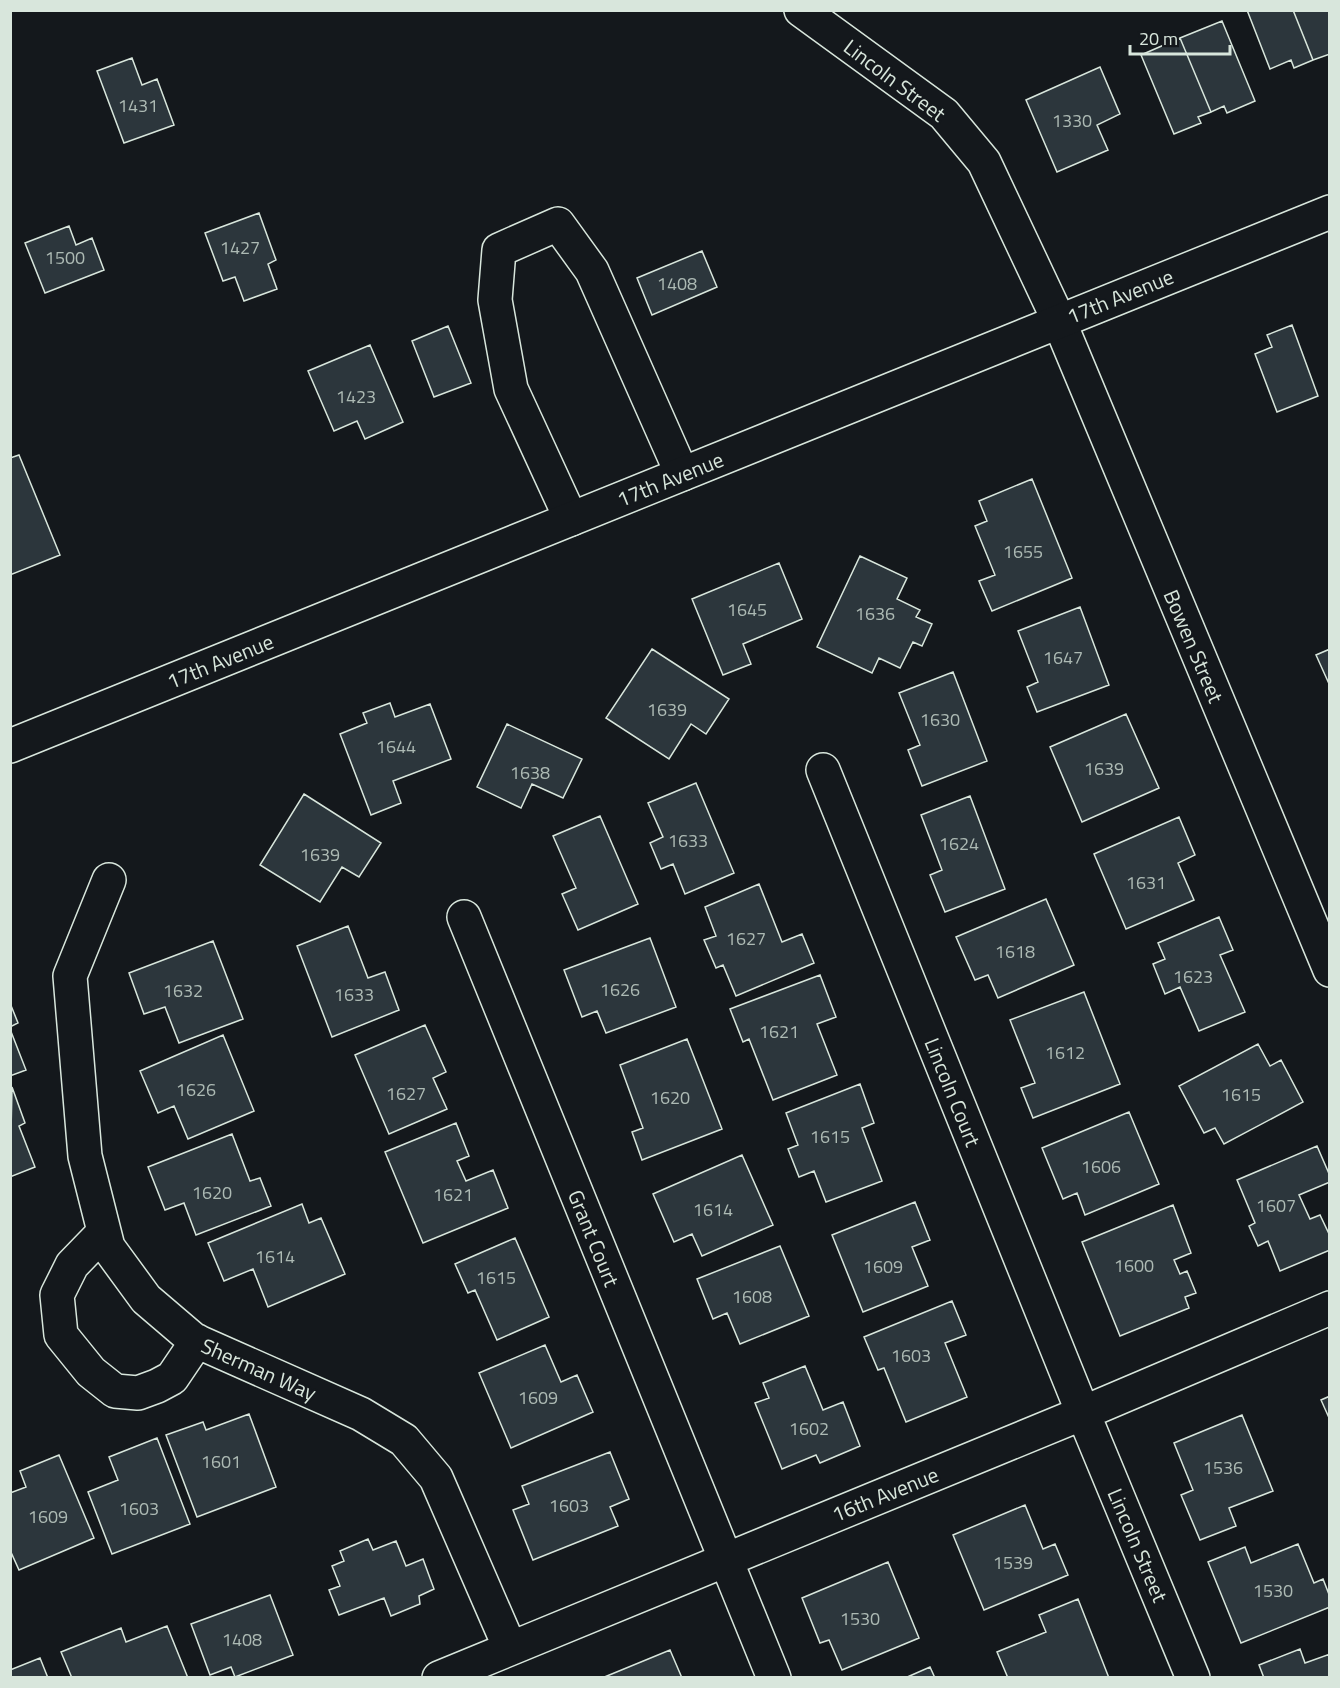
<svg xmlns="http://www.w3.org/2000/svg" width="1340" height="1688" font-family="'Titillium Web',sans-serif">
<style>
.building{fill:#2c363c;stroke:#d8e6dc;stroke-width:1.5}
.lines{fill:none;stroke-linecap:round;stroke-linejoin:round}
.minor-casing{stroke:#d8e6dc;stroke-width:36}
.major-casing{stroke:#d8e6dc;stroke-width:36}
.minor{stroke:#14181c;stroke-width:33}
.major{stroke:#14181c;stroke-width:33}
.labels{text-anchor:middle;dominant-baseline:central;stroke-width:4.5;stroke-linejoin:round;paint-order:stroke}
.number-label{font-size:18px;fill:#adbab4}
.street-label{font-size:21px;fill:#d8e6dc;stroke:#14181c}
</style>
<rect width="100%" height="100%" fill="#14181c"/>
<path class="building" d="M 1247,10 L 1293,10 L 1313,60 L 1294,68 L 1291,60 L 1270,69 Z
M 1293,10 L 1330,10 L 1330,54 L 1313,60 Z
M 1222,21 L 1255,101 L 1227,113 L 1224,106 L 1211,112 L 1180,38 Z
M 1180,38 L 1211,112 L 1198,117 L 1201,123 L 1174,134 L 1141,55 Z
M 132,58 L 142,85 L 157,79 L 174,125 L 124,143 L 97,71 Z
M 1100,67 L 1120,114 L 1097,125 L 1108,150 L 1057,172 L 1026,100 Z
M 259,213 L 276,260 L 268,264 L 277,289 L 244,301 L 235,277 L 223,281 L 205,233 Z
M 69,226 L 76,245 L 92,238 L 104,270 L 45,293 L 25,243 Z
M 702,251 L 717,287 L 652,315 L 637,278 Z
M 1292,325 L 1318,396 L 1277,412 L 1255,354 L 1272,347 L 1267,335 Z
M 448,326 L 471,383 L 434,397 L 412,341 Z
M 370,345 L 403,422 L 365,439 L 357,421 L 334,431 L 308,371 Z
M 19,455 L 60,555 L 10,575 L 10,458 Z
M 1032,479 L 1072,578 L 992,611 L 979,581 L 995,575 L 975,526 L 987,521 L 979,501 Z
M 860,556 L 907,578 L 897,599 L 920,610 L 916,617 L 932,624 L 922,646 L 913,642 L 900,668 L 879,658 L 872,673 L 817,647 Z
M 779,563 L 802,619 L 743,644 L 751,664 L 723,675 L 692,599 Z
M 1080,607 L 1109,685 L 1037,712 L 1027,687 L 1038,682 L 1018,631 Z
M 652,649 L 729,699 L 706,734 L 691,724 L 669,759 L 606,718 Z
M 1330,649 L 1330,686 L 1316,655 Z
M 953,672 L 987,761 L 922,786 L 908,750 L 920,745 L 899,693 Z
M 390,703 L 395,717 L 430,704 L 451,759 L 393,781 L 401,803 L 371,815 L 340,734 L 367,723 L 363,713 Z
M 1126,714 L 1159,788 L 1082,822 L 1050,747 Z
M 507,724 L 582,759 L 563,798 L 532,784 L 521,808 L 477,787 Z
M 696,783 L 734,873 L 685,894 L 673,864 L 661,869 L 650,843 L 663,837 L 648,803 Z
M 304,794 L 381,843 L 359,877 L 342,867 L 320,902 L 260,865 Z
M 970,796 L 1005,889 L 945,912 L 930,875 L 942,870 L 921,815 Z
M 600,816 L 638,904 L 578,930 L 562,894 L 576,888 L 553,836 Z
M 1179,817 L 1195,855 L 1178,863 L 1194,900 L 1126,929 L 1094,854 Z
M 759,884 L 782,942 L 802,934 L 814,963 L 736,996 L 723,965 L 716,968 L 704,940 L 716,936 L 705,907 Z
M 1046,899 L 1074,965 L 998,998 L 988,975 L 975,980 L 956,937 Z
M 1219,917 L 1233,950 L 1220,955 L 1245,1012 L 1199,1031 L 1180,987 L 1165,994 L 1153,964 L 1165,959 L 1158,943 Z
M 348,926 L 368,978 L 385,972 L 399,1010 L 332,1037 L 297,946 Z
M 650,938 L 676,1007 L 606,1033 L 597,1011 L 582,1017 L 564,970 Z
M 213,941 L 243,1019 L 179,1043 L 165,1007 L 144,1014 L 129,973 Z
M 820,975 L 836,1017 L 817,1024 L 837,1075 L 773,1100 L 749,1039 L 743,1042 L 730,1009 Z
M 1084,992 L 1120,1084 L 1033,1118 L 1021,1088 L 1035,1083 L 1010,1020 Z
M 10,1003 L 18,1023 L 10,1027 Z
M 425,1025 L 446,1072 L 433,1078 L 447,1109 L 389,1134 L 355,1055 Z
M 10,1029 L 26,1070 L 10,1076 Z
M 223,1035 L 254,1111 L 188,1139 L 174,1106 L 158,1113 L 140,1071 Z
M 687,1039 L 722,1129 L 642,1160 L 632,1132 L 643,1128 L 620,1065 Z
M 1258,1044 L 1270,1066 L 1281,1060 L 1303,1102 L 1224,1144 L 1215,1128 L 1204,1133 L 1179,1086 Z
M 860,1084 L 874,1123 L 862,1128 L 882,1181 L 826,1202 L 814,1171 L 799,1177 L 788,1149 L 798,1145 L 786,1113 Z
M 12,1087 L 25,1123 L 19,1126 L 35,1167 L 10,1177 Z
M 1129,1112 L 1159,1184 L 1085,1215 L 1077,1193 L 1063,1199 L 1042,1148 Z
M 456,1123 L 469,1156 L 457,1161 L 466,1181 L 493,1170 L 508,1208 L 423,1243 L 385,1152 Z
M 232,1134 L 250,1181 L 260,1178 L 271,1206 L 196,1235 L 184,1203 L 165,1210 L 148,1167 Z
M 1317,1146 L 1330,1176 L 1330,1182 L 1299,1195 L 1310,1219 L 1320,1215 L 1330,1236 L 1330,1250 L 1280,1271 L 1268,1241 L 1258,1246 L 1249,1226 L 1255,1223 L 1237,1180 Z
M 742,1155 L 773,1225 L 702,1256 L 692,1234 L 674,1242 L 653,1194 Z
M 915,1202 L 930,1240 L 912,1247 L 928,1286 L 863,1312 L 832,1235 Z
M 302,1204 L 309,1223 L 321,1218 L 345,1274 L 268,1307 L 253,1269 L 224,1281 L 208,1243 Z
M 1173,1205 L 1191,1253 L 1174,1260 L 1180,1274 L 1187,1271 L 1196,1293 L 1185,1297 L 1189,1308 L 1120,1336 L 1082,1242 Z
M 515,1238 L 549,1317 L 497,1340 L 475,1290 L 468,1293 L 455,1264 Z
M 780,1246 L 809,1316 L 740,1344 L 727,1313 L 713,1319 L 697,1279 Z
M 952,1301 L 966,1335 L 945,1343 L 967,1397 L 906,1422 L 884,1368 L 878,1370 L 864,1337 Z
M 545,1345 L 561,1382 L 577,1375 L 593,1412 L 511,1448 L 479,1373 Z
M 805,1366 L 823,1410 L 843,1402 L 860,1446 L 820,1463 L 816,1455 L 782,1469 L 755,1403 L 769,1398 L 763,1383 Z
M 1330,1396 L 1330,1420 L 1321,1400 Z
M 249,1414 L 276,1487 L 197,1517 L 166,1435 L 203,1422 L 206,1430 Z
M 1242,1415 L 1273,1491 L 1229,1508 L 1236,1526 L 1200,1540 L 1181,1495 L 1193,1490 L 1174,1443 Z
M 157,1438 L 190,1524 L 112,1554 L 88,1492 L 118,1480 L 109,1457 Z
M 610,1452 L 629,1499 L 610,1507 L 618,1526 L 533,1560 L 513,1510 L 529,1504 L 522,1486 Z
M 59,1455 L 94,1538 L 19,1570 L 10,1550 L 10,1493 L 26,1487 L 20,1471 Z
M 1025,1505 L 1043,1549 L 1055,1544 L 1068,1575 L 984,1610 L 953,1535 Z
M 368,1539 L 373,1550 L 396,1541 L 406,1566 L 423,1559 L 434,1589 L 419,1596 L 420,1604 L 391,1616 L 384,1598 L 339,1615 L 329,1590 L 340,1586 L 332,1566 L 344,1561 L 340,1551 Z
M 1298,1544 L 1314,1583 L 1323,1579 L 1330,1597 L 1330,1607 L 1241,1643 L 1208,1562 L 1245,1547 L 1251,1563 Z
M 888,1562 L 919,1638 L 842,1670 L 829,1640 L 820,1643 L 802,1598 Z
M 270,1595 L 293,1655 L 235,1677 L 231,1667 L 210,1675 L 191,1624 Z
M 1078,1599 L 1109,1678 L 1008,1678 L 997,1652 L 1046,1632 L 1039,1615 Z
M 167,1626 L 188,1678 L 72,1678 L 61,1652 L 121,1628 L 126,1642 Z
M 1300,1649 L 1305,1663 L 1330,1654 L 1330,1678 L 1264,1678 L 1259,1665 Z
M 670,1650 L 682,1678 L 602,1678 Z
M 40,1658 L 48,1678 L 10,1678 L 10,1670 Z
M 930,1667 L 935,1678 L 905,1678 Z"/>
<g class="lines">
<defs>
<path id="minor" d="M 801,10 L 944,114 L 984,162 L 1059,321 L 1330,970
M 571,519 L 511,389 L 495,300 L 499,250 L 558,224 L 592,271 L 682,474
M 823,770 L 1083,1413 L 1193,1678
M 109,880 L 70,976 L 85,1156 L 108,1247 L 146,1299 L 194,1340 L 361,1414 L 404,1440 L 436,1478 L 510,1648
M 464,917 L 774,1678
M 104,1232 L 72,1265 L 57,1295 L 61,1335 L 91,1372 L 115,1391 L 138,1393 L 157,1386 L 172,1378 L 197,1341
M 439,1678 L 1083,1413 L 1330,1308"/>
<path id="major" d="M 10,746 L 1330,212"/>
</defs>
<use href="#minor" class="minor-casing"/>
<use href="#major" class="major-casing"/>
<use href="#minor" class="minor"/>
<use href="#major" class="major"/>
</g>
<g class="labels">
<g class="number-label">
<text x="138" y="105">1431</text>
<text x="1072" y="120">1330</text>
<text x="240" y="247">1427</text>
<text x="65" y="257">1500</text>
<text x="677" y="283">1408</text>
<text x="356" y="396">1423</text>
<text x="1023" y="551">1655</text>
<text x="747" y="609">1645</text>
<text x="875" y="613">1636</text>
<text x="1063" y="657">1647</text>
<text x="667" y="709">1639</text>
<text x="940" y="719">1630</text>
<text x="396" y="746">1644</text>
<text x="1104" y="768">1639</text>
<text x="530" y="772">1638</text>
<text x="688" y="840">1633</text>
<text x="959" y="843">1624</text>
<text x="320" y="854">1639</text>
<text x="1146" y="882">1631</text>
<text x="746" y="938">1627</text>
<text x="1015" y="951">1618</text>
<text x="1193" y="976">1623</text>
<text x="620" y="989">1626</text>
<text x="183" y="990">1632</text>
<text x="354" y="994">1633</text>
<text x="779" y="1031">1621</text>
<text x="1065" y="1052">1612</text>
<text x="196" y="1089">1626</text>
<text x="406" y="1093">1627</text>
<text x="1241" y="1094">1615</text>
<text x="670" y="1097">1620</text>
<text x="830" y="1136">1615</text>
<text x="1101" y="1166">1606</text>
<text x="212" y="1192">1620</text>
<text x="453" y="1194">1621</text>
<text x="1276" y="1205">1607</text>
<text x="713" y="1209">1614</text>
<text x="275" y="1256">1614</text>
<text x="1134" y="1265">1600</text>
<text x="883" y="1266">1609</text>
<text x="496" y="1277">1615</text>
<text x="752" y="1296">1608</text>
<text x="911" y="1355">1603</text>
<text x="538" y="1397">1609</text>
<text x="809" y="1428">1602</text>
<text x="221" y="1461">1601</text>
<text x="1223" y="1467">1536</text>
<text x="569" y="1505">1603</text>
<text x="139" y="1508">1603</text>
<text x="48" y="1516">1609</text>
<text x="1013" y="1562">1539</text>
<text x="1273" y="1590">1530</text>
<text x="860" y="1618">1530</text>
<text x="242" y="1639">1408</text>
</g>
<g class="street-label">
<text transform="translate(895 80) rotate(37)">Lincoln Street</text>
<text transform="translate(1120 296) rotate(-22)">17th Avenue</text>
<text transform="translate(670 479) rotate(-22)">17th Avenue</text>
<text transform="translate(1194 646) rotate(67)">Bowen Street</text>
<text transform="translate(220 661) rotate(-22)">17th Avenue</text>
<text transform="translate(953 1092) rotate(68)">Lincoln Court</text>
<text transform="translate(594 1238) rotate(68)">Grant Court</text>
<text transform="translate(259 1369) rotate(24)">Sherman Way</text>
<text transform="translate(885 1494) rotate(-22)">16th Avenue</text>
<text transform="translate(1138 1545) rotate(67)">Lincoln Street</text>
</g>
</g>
<rect width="1340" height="1688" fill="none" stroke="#d8e6dc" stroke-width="24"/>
<path d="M1130 45v9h100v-9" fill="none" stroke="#d8e6dc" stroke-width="3"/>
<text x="1139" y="45" font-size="18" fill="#d8e6dc" stroke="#14181c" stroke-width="4.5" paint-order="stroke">20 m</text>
</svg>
